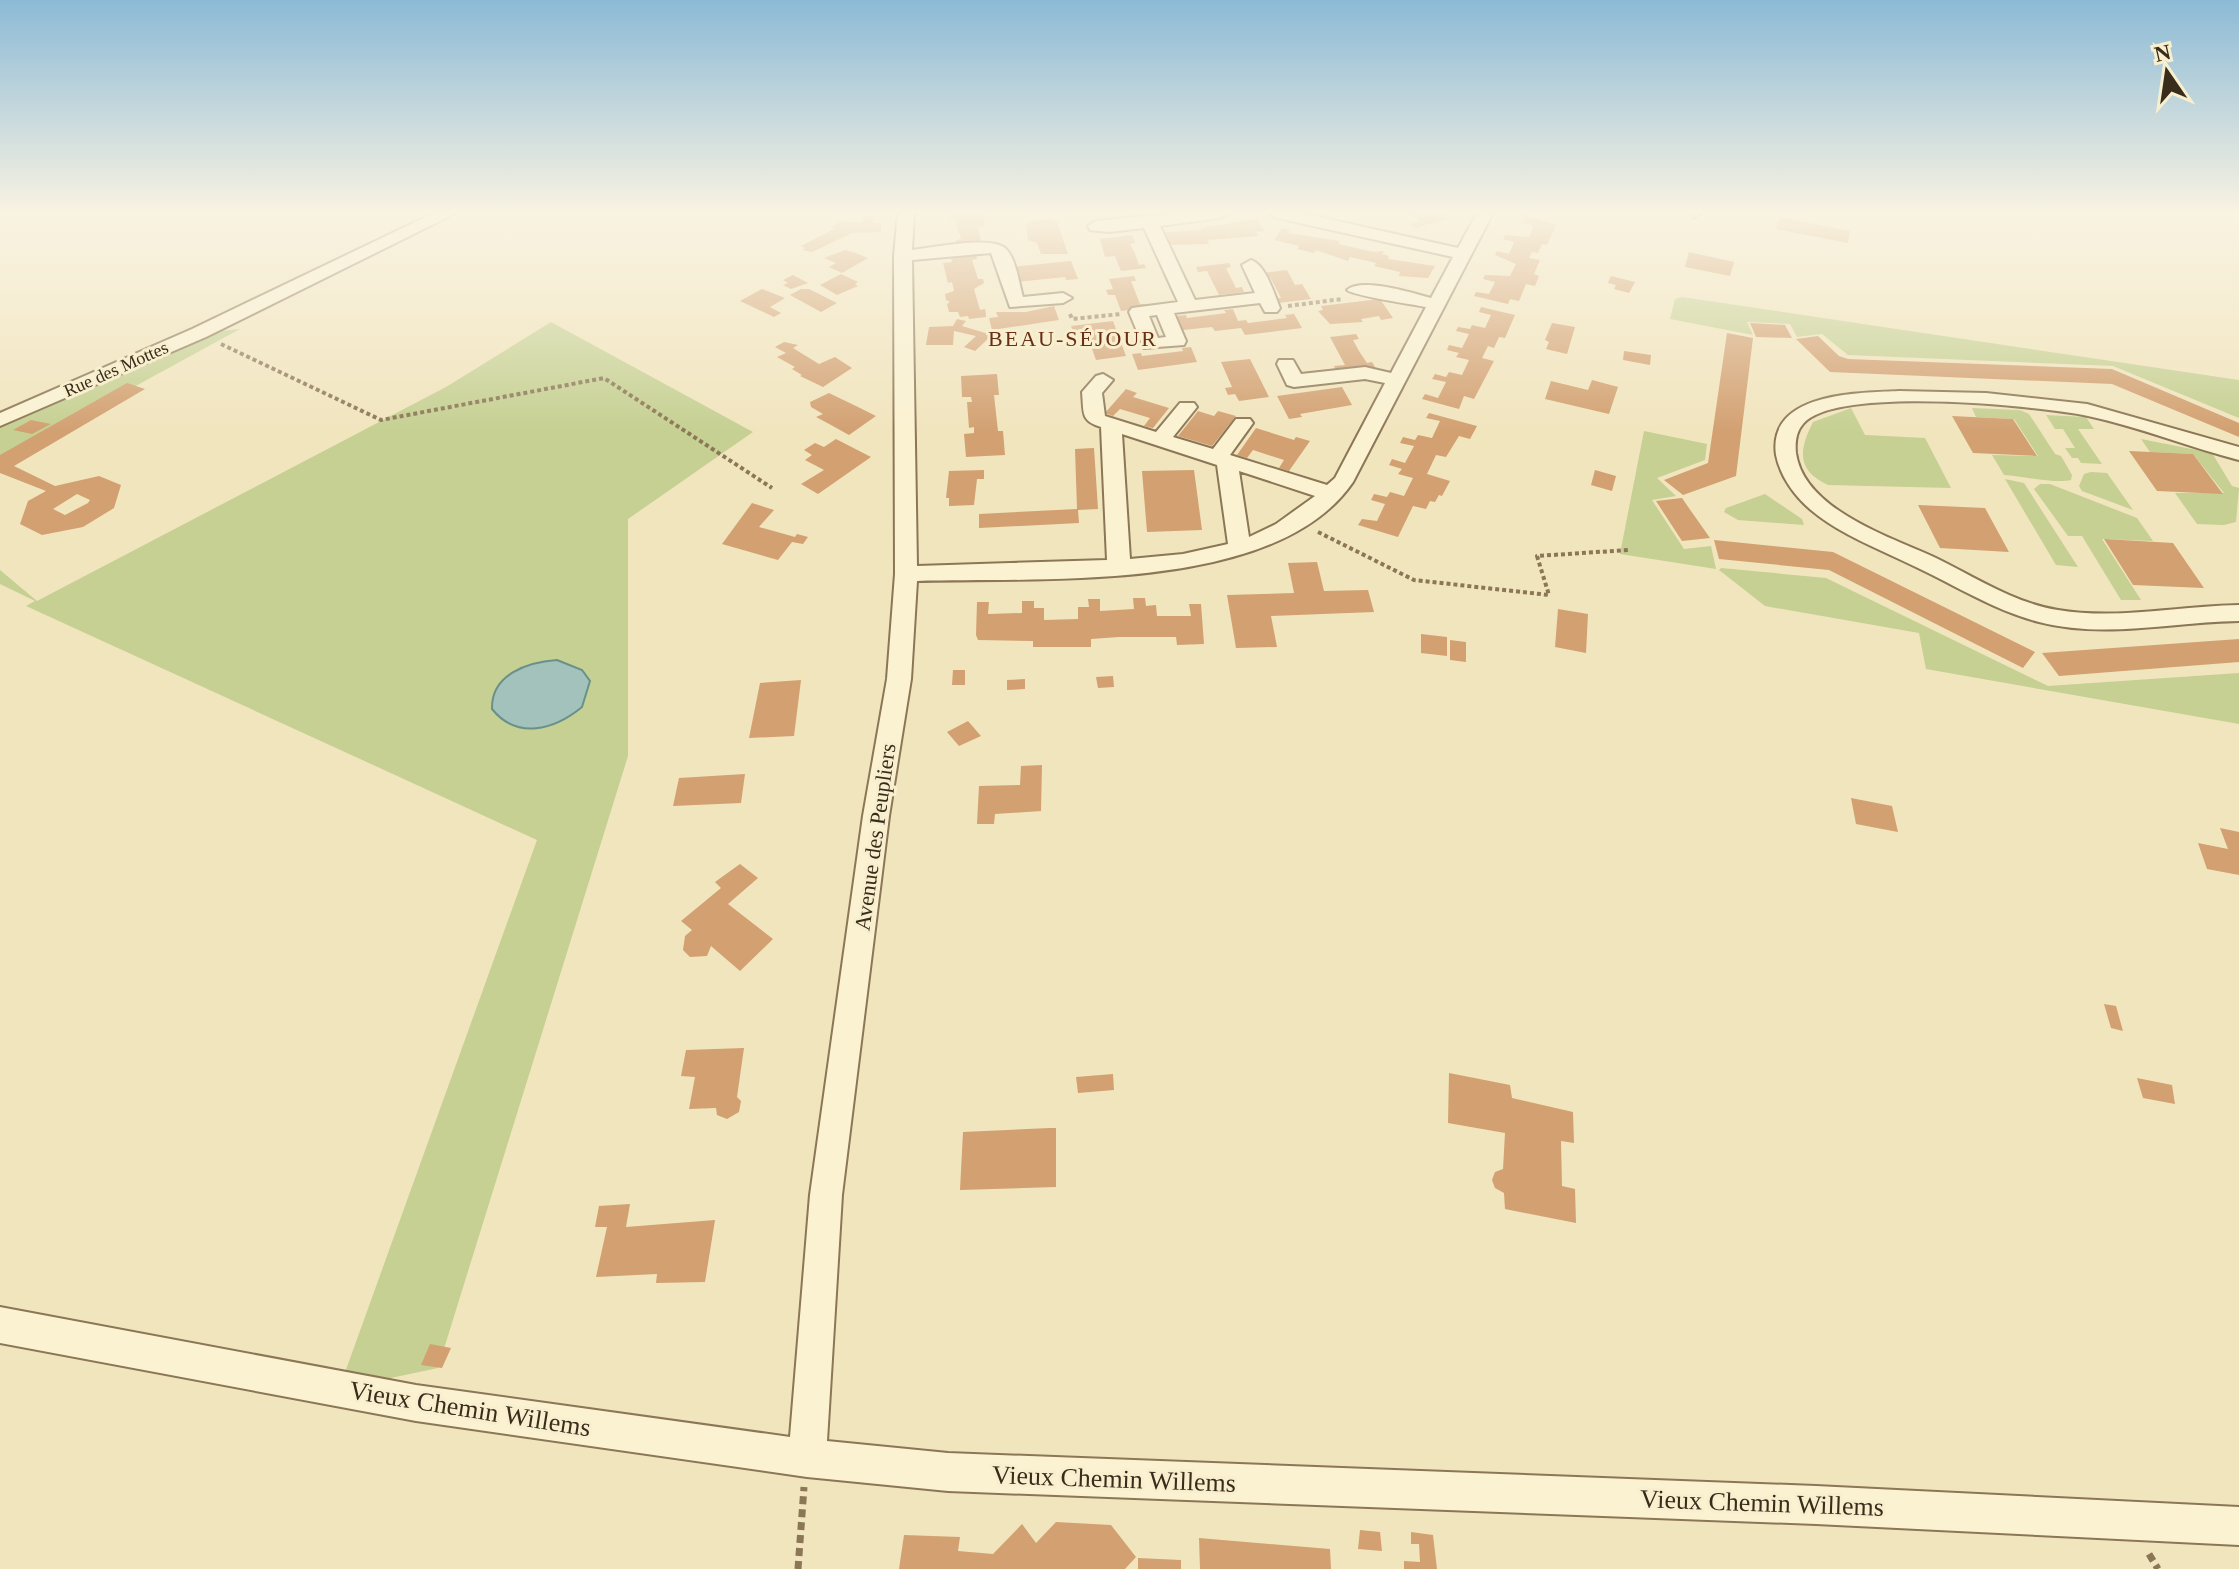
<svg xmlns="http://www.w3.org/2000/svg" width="2239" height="1569" font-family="Georgia,serif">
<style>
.green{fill:#c5d092}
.water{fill:#a2c2bb;stroke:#69918a;stroke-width:2}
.building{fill:#d2a071;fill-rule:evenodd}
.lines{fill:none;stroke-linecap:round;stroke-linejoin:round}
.lane-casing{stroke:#8b7656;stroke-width:4}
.street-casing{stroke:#8b7656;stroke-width:4}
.path-far1{stroke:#8b7656;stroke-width:4;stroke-dasharray:4 3;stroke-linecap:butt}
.path{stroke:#8b7656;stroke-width:7;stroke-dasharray:8 5;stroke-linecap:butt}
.lane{fill:#fbf2d2;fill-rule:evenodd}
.street{fill:#fbf2d2;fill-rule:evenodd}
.labels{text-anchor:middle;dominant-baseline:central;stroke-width:6;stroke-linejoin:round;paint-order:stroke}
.far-street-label{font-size:18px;fill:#392c1b;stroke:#f8efcf}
.far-quarter-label{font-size:22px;letter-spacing:2px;fill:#692e17;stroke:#f8efcf}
.street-label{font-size:22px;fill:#392c1b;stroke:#f8efcf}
.near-street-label{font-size:26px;fill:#392c1b;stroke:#f8efcf}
</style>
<rect width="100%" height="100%" fill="#f1e5be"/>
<path class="green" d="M 1682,297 L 2239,380 L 2239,418 L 2113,366 L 1848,355 L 1822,334 L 1797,337 L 1790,324 L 1747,322 L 1753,335 L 1670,319 L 1675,299 Z
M 551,322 L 753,432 L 628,519 L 628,756 L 438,1368 L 339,1389 L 537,840 L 26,606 L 35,601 L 0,584 L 0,570 L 37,601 L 446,387 Z
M 240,329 L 0,460 L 0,421 L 199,333 Z
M 1851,408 L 1865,435 L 1925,438 L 1951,488 L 1828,485 C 1796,470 1799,450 1813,422 Z
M 1972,408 L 2020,410 L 2029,414 L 2055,454 L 2061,456 L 2072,475 L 2071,480 C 2056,484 2022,476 2004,475 L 1992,455 L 2038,456 L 2014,419 L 1976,417 Z
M 2046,415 L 2086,417 L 2094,429 L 2078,429 L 2102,464 L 2081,463 L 2078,458 L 2072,458 L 2065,448 L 2075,448 L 2063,429 L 2055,429 Z
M 1644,431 L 1707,444 L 1705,460 L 1657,478 L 1676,496 L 1652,500 L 1684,549 L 1711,546 L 1716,569 L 1620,554 Z
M 2141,439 L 2212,453 L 2232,486 L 2239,488 L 2236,522 L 2224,525 L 2197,524 L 2175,493 L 2224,493 L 2193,454 L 2150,452 Z
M 2091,472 L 2107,473 L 2133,510 L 2082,491 L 2079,486 L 2084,474 Z
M 2005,479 L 2024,483 L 2078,567 L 2056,565 Z
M 2040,484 L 2050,484 L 2137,518 L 2153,541 L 2102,539 L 2141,600 L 2121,600 L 2082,536 L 2068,536 L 2034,489 Z
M 1765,494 L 1802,519 L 1804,525 L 1738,520 L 1724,512 L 1726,508 Z
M 1721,568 L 1826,578 L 2048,686 L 2239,673 L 2239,724 L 1926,669 L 1919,633 L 1765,606 L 1719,570 Z"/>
<path class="water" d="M 557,660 L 582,670 L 590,681 L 582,707 C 554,730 517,740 492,709 C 491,674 528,662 557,660 Z"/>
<path class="building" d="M 957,213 L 982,213 L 985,226 L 978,227 L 981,241 L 957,244 L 956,240 L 961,239 L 955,219 L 951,220 L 950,216 Z
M 1410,213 L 1440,213 L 1447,219 L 1415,228 L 1410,224 L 1420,222 Z
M 868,215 L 873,218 L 873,223 L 881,223 L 881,232 L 852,233 L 812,252 L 802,250 L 805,248 L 801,246 L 834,229 L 831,227 L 842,221 L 862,223 L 864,217 Z
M 1526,215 L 1556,225 L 1547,245 L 1542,244 L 1538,253 L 1532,252 L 1529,258 L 1540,260 L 1534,274 L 1539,276 L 1535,286 L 1526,284 L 1519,301 L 1510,299 L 1508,304 L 1474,296 L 1476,292 L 1489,294 L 1495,282 L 1483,279 L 1485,275 L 1510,276 L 1516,264 L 1495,255 L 1497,251 L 1509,254 L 1514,242 L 1503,239 L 1505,235 L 1529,237 L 1534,225 L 1522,223 Z
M 1779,217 L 1850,231 L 1848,243 L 1776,229 Z
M 1053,219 L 1057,222 L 1068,254 L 1041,254 L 1037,243 L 1028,240 L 1026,225 L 1032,221 Z
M 1257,219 L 1264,231 L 1256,232 L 1258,236 L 1207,240 L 1209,244 L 1162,245 L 1156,233 L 1202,230 L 1200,228 L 1207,227 L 1206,225 L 1215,226 Z
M 1282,228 L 1289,230 L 1288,233 L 1340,241 L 1338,244 L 1374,252 L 1384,251 L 1382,254 L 1389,256 L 1388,259 L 1435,266 L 1428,278 L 1399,276 L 1400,272 L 1374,266 L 1376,263 L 1350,257 L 1348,261 L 1316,250 L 1314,253 L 1297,249 L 1299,246 L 1274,240 Z
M 1132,235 L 1135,243 L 1130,244 L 1135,254 L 1139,265 L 1144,264 L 1146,268 L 1121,271 L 1115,256 L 1105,257 L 1100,239 Z
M 845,250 L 853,252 L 868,258 L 842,273 L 829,267 L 836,263 L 824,258 Z
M 1689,252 L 1734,262 L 1730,276 L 1685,267 Z
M 976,255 L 977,259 L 972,260 L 978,279 L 983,279 L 984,283 L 974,289 L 980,310 L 985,309 L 986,314 L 986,317 L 969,319 L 968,316 L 960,317 L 958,312 L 949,312 L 947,304 L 950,302 L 946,300 L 945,294 L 954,291 L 953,286 L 952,282 L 948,283 L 943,263 L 952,262 L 951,257 Z
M 1071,261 L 1078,279 L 1066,280 L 1065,277 L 1016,282 L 1012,267 Z
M 1229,263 L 1231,267 L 1226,268 L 1236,288 L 1242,287 L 1244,292 L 1219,295 L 1207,271 L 1198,272 L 1196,267 Z
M 1287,270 L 1295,285 L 1302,284 L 1311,299 L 1278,303 L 1276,298 L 1281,298 L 1270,277 L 1264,278 L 1262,273 Z
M 841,274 L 858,282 L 855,284 L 858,286 L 837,295 L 820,285 Z
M 793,275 L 808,283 L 791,289 L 783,285 L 788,283 L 783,280 Z
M 1134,276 L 1136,281 L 1131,281 L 1140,304 L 1145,304 L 1147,308 L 1121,311 L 1115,295 L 1108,295 L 1106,290 L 1113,289 L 1109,279 Z
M 1611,276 L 1635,282 L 1629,293 L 1614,289 L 1616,285 L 1608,283 Z
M 762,289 L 785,298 L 770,307 L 781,313 L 774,317 L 740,301 Z
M 801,289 L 809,289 L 837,303 L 821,312 L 790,295 Z
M 1380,299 L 1393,318 L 1381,320 L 1379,316 L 1361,319 L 1363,322 L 1330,324 L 1318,311 L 1323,310 L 1321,306 Z
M 1054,306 L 1059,320 L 992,330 L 989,318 L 998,317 L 996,312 L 1026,312 Z
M 1481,307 L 1515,315 L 1505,338 L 1499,337 L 1494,348 L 1488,346 L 1482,358 L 1494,361 L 1474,399 L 1464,396 L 1459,409 L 1422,399 L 1425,394 L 1438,398 L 1446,382 L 1432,379 L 1435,374 L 1446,377 L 1449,372 L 1462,375 L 1469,360 L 1456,357 L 1459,353 L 1447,350 L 1449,345 L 1462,348 L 1469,334 L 1456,331 L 1458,327 L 1470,329 L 1472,325 L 1485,328 L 1491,315 L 1479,312 Z
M 1233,309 L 1238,321 L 1246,320 L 1248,323 L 1287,318 L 1285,315 L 1294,314 L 1302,328 L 1245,335 L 1241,328 L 1215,331 L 1212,327 L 1183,330 L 1177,316 L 1186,315 L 1187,318 L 1226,313 L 1224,310 Z
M 957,319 L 966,321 L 962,326 L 992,335 L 975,351 L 964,347 L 976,336 L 954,331 L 953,345 L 926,345 L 929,327 L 953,326 Z
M 1113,321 L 1126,356 L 1096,360 L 1086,332 L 1074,333 L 1071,326 Z
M 1552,323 L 1575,327 L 1567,354 L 1546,349 L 1549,342 L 1545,340 Z
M 1750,323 L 1785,325 L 1792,338 L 1756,337 Z
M 1727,333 L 1753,338 L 1736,476 L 1683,495 L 1664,480 L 1708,463 Z
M 1356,334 L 1359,339 L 1353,340 L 1359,351 L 1367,363 L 1372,362 L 1375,367 L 1337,373 L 1334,366 L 1345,365 L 1330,337 Z
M 1818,336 L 1839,356 L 1848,359 L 2112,369 L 2239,423 L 2239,437 L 2112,384 L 1830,372 L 1796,339 Z
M 784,342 L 798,345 L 793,348 L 819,364 L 835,357 L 852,368 L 823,387 L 800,376 L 802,375 L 792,369 L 795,367 L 777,357 L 786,353 L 775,347 Z
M 1191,347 L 1197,362 L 1138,370 L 1132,354 L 1141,353 L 1142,356 L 1183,351 L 1182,348 Z
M 1624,351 L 1651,355 L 1650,365 L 1623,360 Z
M 1250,359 L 1269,397 L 1239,401 L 1235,394 L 1228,395 L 1225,388 L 1232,387 L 1221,362 Z
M 997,374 L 999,395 L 994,395 L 998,431 L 1003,431 L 1005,455 L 966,457 L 964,434 L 974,433 L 974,427 L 969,428 L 967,402 L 972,402 L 971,397 L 962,397 L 961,376 Z
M 1592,380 L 1618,387 L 1609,414 L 1545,399 L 1551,381 L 1588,390 Z
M 127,383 L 145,389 L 14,466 L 55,486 L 99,476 L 121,485 L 114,508 L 83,527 L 42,535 L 20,524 L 28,501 L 46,491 L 0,473 L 0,455 ZM 77,494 L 90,500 L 88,503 L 65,515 L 53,509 Z
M 1342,387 L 1352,405 L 1300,414 L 1302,417 L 1289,419 L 1277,396 Z
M 1126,389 L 1137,393 L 1133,397 L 1169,408 L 1153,428 L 1144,426 L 1150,418 L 1120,409 L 1113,416 L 1105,413 Z
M 829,393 L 858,407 L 876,416 L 849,435 L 831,425 L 816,417 L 823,414 L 811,407 L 810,402 Z
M 1198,411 L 1214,416 L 1218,411 L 1236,416 L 1212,446 L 1178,436 Z
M 1429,413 L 1477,426 L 1470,439 L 1459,436 L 1446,457 L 1436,455 L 1427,474 L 1450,481 L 1442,496 L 1439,495 L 1435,502 L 1430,501 L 1426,509 L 1413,506 L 1398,537 L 1358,525 L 1362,519 L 1377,521 L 1385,504 L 1371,500 L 1374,494 L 1387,497 L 1390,492 L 1404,496 L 1413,478 L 1398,474 L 1402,469 L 1389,465 L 1392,459 L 1405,463 L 1414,446 L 1400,443 L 1403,437 L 1415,440 L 1418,435 L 1432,438 L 1440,421 L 1426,418 Z
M 1952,416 L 2013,419 L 2037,456 L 1973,453 Z
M 31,420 L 51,424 L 32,434 L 13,430 Z
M 1256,428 L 1294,440 L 1296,437 L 1310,441 L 1289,471 L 1279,468 L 1284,460 L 1253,450 L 1247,458 L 1237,455 Z
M 836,439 L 871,457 L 818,494 L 801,484 L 824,470 L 805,460 L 812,455 L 804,450 L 815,443 L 824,447 Z
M 1094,448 L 1098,509 L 1078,510 L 1079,523 L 979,528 L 979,514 L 1077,509 L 1075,449 Z
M 2129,451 L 2193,454 L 2223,494 L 2157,491 Z
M 984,470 L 984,479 L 977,479 L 974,505 L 949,506 L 949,498 L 946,498 L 949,471 Z
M 1194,470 L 1202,530 L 1147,532 L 1142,471 Z
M 1595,470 L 1616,476 L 1612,491 L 1591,485 Z
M 1682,498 L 1691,511 L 1710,538 L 1682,541 L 1656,501 Z
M 752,503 L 774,510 L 759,527 L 795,537 L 797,534 L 808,537 L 803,544 L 792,542 L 778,560 L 722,544 Z
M 1918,505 L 1985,508 L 2009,552 L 1940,548 Z
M 2104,539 L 2173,543 L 2204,588 L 2133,585 Z
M 1714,540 L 1833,552 L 2035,652 L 2023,668 L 1829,570 L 1719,559 Z
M 1317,562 L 1324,591 L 1368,590 L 1374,612 L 1271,616 L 1277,647 L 1236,648 L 1227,595 L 1294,593 L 1288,563 Z
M 1133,598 L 1145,598 L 1146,606 L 1156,605 L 1157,616 L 1191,616 L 1189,604 L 1201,604 L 1204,644 L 1177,645 L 1176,637 L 1119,637 L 1091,639 L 1091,647 L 1033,647 L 1033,641 L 978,640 L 976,635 L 977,602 L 989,602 L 988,614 L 1022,613 L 1022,601 L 1034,601 L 1034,608 L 1044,608 L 1044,620 L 1078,619 L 1078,607 L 1089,607 L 1088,599 L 1100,599 L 1100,611 L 1134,609 Z
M 1558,609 L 1588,614 L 1586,653 L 1555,647 Z
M 1421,634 L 1447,637 L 1447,656 L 1421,653 Z
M 2239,639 L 2239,662 L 2059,676 L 2042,653 Z
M 1450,640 L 1466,642 L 1466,662 L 1450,660 Z
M 953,670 L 965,670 L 965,685 L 952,685 Z
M 1113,676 L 1114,687 L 1098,688 L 1096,677 Z
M 1025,679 L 1025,689 L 1007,690 L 1007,680 Z
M 801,680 L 794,736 L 749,738 L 760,683 Z
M 968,721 L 981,736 L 959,746 L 947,732 Z
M 1042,765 L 1041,811 L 995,814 L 994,824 L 977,824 L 979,786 L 1020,785 L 1021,766 Z
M 745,774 L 741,803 L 673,806 L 679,778 Z
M 1851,798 L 1892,806 L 1898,832 L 1856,824 Z
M 2220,828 L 2239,832 L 2239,875 L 2207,869 L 2198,843 L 2228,849 Z
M 740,864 L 758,878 L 728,904 L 773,939 L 740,971 L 711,946 L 707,956 L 690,957 L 683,950 L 685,936 L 692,930 L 681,921 L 721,888 L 715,882 Z
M 2104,1004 L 2116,1006 L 2123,1031 L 2111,1028 Z
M 744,1048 L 737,1097 L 741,1101 L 739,1112 L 727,1119 L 717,1115 L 716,1108 L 689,1109 L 695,1077 L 681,1076 L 686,1050 Z
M 1449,1073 L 1510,1085 L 1512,1098 L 1573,1112 L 1574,1143 L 1561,1141 L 1562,1186 L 1575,1189 L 1576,1223 L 1505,1209 L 1504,1193 L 1495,1188 L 1492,1180 L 1495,1172 L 1503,1169 L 1505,1133 L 1448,1123 Z
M 1113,1074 L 1114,1090 L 1078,1093 L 1076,1077 Z
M 2137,1078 L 2172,1085 L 2175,1104 L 2143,1098 Z
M 1050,1128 L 1056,1128 L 1056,1187 L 960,1190 L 963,1132 Z
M 630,1204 L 626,1227 L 715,1220 L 705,1282 L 656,1283 L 657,1274 L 596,1277 L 607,1227 L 595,1227 L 599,1206 Z
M 430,1344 L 451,1348 L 442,1368 L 421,1365 Z
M 1056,1522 L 1111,1525 L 1136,1557 L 1125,1569 L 899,1569 L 904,1535 L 960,1537 L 958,1551 L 993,1554 L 1022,1524 L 1036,1543 Z
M 1360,1530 L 1380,1532 L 1382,1551 L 1358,1549 Z
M 1411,1532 L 1433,1535 L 1437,1569 L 1404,1569 L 1404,1561 L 1420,1562 L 1419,1544 L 1411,1544 Z
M 1199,1538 L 1330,1549 L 1331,1569 L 1200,1569 Z
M 1138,1558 L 1181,1560 L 1181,1569 L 1138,1569 Z"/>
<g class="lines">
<defs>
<path id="lane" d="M 1691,213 L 1699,213 L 1699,215 L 1695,218 Z"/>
<path id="street" d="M 434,213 L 456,213 L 206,337 L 0,426 L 0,413 L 192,329 Z
M 898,213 L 914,213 L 912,250 C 932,248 992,235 1006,249 C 1016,259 1019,283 1023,297 L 1063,293 L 1072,298 L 1063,303 L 1010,307 L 991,253 L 912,260 L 917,566 L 1107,560 L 1101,427 C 1080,421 1084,412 1082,392 L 1096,376 L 1103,374 L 1113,380 L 1102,393 L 1105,416 L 1156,432 L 1180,403 L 1194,403 L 1197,407 L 1173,437 L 1213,449 L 1236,419 L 1250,419 L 1253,423 L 1230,455 L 1327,485 L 1335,478 L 1385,383 L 1365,379 L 1294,387 L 1287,385 L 1277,364 L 1279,360 L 1293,360 L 1301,374 L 1365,367 L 1391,373 L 1426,307 C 1411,304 1354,296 1347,290 C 1362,277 1412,293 1431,298 L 1453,257 L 1277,218 L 1269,213 L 1301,213 L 1458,248 L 1477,213 L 1493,213 L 1353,482 C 1276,595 1040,577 917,581 L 911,679 L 889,816 L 842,1195 L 827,1441 L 948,1453 L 1816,1486 L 2239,1507 L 2239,1545 L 1816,1524 L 948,1491 L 807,1477 L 416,1421 L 0,1343 L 0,1307 L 416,1385 L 790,1437 L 810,1195 L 863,816 L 887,679 L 895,574 L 894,256 ZM 1122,434 L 1217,465 L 1228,544 L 1183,554 L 1130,559 ZM 1239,471 L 1315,496 L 1276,524 L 1249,537 Z
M 1178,213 L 1228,213 L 1220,218 L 1160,226 L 1195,300 L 1255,293 L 1242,265 L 1251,260 C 1266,265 1274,294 1280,308 L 1277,312 L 1265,312 L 1260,303 L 1174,313 L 1186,341 L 1184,345 L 1144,348 L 1129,312 L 1132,308 L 1178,302 L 1144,228 L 1109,232 L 1090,230 L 1088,226 L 1096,221 ZM 1157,315 L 1166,337 L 1158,338 L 1149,316 Z
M 1899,391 L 1986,393 L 2087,404 L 2239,447 L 2239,460 C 2188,447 2140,427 2088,416 C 2038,406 1836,385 1803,424 C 1796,432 1795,443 1796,453 C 1804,510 1891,537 1936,558 C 1975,577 2014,603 2058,610 C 2118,620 2179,606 2239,605 L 2239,621 C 2173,622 2104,639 2039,622 C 1996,611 1958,587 1918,568 C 1882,550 1842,536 1811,510 C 1795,497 1780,476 1776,455 C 1767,392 1859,393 1899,391 Z"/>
</defs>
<use href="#lane" class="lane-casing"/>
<use href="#street" class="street-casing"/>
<path class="path-far1" d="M 1288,306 L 1342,299
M 1070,314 L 1072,319 L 1121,314
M 221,344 L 381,420 L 604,378 L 772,488
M 1318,532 L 1414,580 L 1549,595 L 1537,556 L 1628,550"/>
<path class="path" d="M 2149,1554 L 2158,1569
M 798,1569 L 804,1487"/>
<use href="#lane" class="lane"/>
<use href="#street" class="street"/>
</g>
<linearGradient id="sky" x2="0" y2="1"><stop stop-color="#8cbad6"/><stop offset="0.49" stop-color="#f9f3e2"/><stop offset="1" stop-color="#f9f3e2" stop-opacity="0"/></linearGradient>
<rect width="2239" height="433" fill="url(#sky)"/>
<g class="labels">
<g class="far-street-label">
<text transform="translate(116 369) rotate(-24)">Rue des Mottes</text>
</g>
<g class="far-quarter-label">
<text x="1073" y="338">BEAU-SÉJOUR</text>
</g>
<g class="street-label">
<text transform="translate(875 837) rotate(-82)">Avenue des Peupliers</text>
</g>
<g class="near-street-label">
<text transform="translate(470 1409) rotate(9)">Vieux Chemin Willems</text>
<text transform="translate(1114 1479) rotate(2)">Vieux Chemin Willems</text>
<text transform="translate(1762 1503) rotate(2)">Vieux Chemin Willems</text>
</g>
</g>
<g transform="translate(2167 72) rotate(347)" stroke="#f8efcf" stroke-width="6" paint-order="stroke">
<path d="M0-6L14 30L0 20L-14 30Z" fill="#392c1b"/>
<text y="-12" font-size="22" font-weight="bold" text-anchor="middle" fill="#392c1b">N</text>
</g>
</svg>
